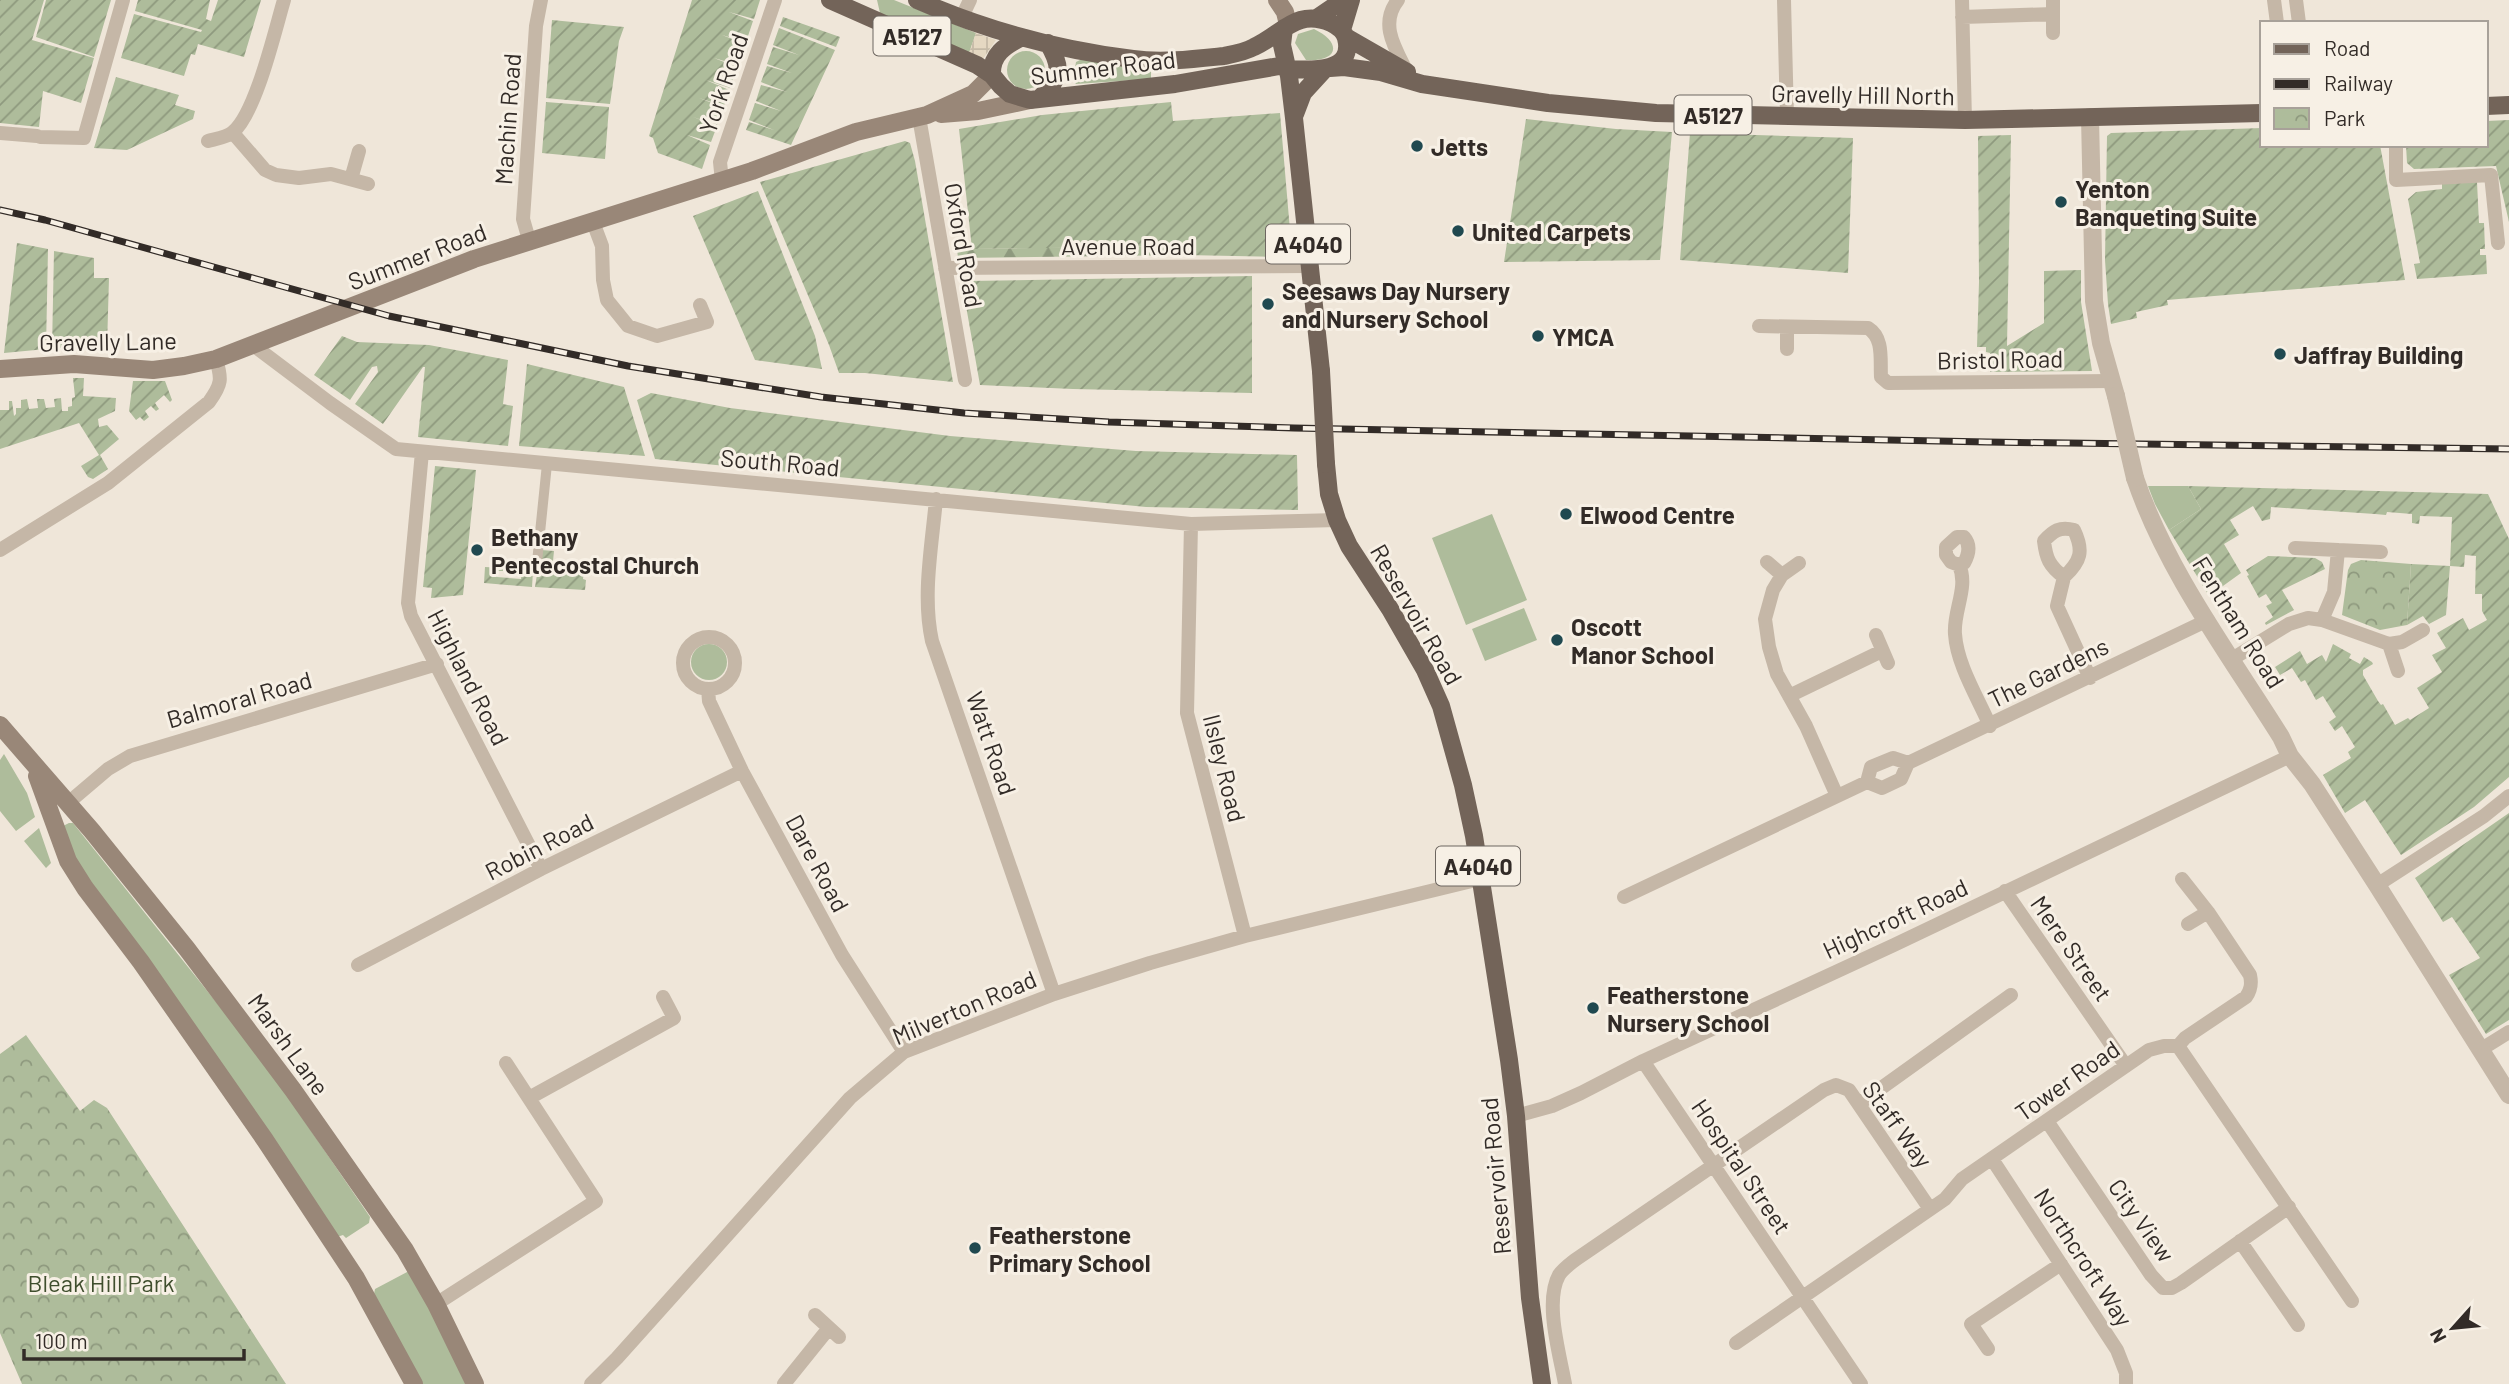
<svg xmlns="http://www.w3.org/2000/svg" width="2509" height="1384" font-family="Barlow,sans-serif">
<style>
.grass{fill:#aebc9b}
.forest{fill:url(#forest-firs)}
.park{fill:url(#park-crowns)}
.garden{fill:url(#garden-furrows)}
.plaza{fill:url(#plaza-grid)}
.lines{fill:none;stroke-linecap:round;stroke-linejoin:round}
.pedestrian{stroke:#c5b7a7;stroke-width:10}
.minor{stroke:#c5b7a7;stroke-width:14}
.tertiary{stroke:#c5b7a7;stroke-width:18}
.secondary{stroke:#998778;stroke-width:18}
.primary{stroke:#736459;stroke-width:18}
.rail-casing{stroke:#322b27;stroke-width:7}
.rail{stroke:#f7f0e5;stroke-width:4.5;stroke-dasharray:13;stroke-linecap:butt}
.tertiary-bridge{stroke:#c5b7a7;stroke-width:18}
.primary-bridge{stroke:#736459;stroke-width:18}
.poi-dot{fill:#204950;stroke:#f7f0e5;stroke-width:2.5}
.labels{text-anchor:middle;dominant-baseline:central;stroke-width:6;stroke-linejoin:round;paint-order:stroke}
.shield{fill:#f7f0e5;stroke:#6d6660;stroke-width:2}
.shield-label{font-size:23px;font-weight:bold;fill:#322b27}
.street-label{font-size:24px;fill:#322b27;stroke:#f7f0e5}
.poi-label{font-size:24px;font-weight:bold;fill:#322b27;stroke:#f7f0e5;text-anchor:start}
.park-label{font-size:24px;fill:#3f4e2d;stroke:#f7f0e5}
</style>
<defs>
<pattern id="forest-firs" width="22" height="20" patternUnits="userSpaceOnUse" patternTransform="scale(1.75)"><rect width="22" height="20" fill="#aebc9b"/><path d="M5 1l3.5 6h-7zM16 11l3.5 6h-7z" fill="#8e997e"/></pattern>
<pattern id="park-crowns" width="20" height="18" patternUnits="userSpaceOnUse" patternTransform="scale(1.75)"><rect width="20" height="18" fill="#aebc9b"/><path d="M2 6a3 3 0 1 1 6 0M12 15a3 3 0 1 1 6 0" fill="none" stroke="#8e997e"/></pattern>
<pattern id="garden-furrows" width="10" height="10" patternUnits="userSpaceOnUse" patternTransform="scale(1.75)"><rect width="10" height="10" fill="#aebc9b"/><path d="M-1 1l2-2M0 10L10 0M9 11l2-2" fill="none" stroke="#8e997e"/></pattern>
<pattern id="plaza-grid" width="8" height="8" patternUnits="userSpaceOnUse" patternTransform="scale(1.75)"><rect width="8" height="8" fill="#e5d8c2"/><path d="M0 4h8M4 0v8" fill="none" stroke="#c5baa7"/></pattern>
</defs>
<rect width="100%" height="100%" fill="#efe6d9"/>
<path class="grass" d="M 877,0 L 894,0 L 976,33 L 969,53 L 880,13 Z
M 1314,29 C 1343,43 1338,62 1306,60 L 1295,43 L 1298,34 Z
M1007 70a19 19 0 1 1 38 0a19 19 0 1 1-38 0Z
M 1082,59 L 1151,69 L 1151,79 L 1076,84 L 1073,80 L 1076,62 Z
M 2148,486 L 2188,486 L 2201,509 L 2169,530 L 2155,504 Z
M 1492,514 L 1527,600 L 1466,625 L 1432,538 Z
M 1524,608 L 1537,640 L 1485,661 L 1472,629 Z
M691 662a18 18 0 1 1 36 0a18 18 0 1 1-36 0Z
M 4,754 L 27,793 L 35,817 L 16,831 L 0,811 L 0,760 Z
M 69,823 L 73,823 L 264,1062 L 370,1217 L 369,1223 L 346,1238 L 343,1235 L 337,1237 L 79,868 L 63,826 Z
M 39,828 L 51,863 L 46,868 L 24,841 Z
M 409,1271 L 412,1273 L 466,1384 L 419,1384 L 374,1294 L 375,1289 Z"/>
<path class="forest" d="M 1184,246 L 1185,255 L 958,258 L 957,249 Z"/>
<path class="park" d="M 2361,560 L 2411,564 L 2407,625 L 2380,630 L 2342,615 L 2348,570 L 2351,564 Z
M 26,1035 L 80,1111 L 94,1100 L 107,1108 L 286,1384 L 22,1384 L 0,1333 L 0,1054 Z"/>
<path class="garden" d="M 0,0 L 44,0 L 32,40 L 94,58 L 81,103 L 43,91 L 39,127 L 0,123 Z
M 46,0 L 111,0 L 94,57 L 36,37 Z
M 138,0 L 210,0 L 206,19 L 211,21 L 218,0 L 261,0 L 244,57 L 198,44 L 195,55 L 191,54 L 184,76 L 121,58 L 134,14 L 201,32 L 202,30 L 135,11 Z
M 692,0 L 760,0 L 754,19 L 729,12 L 753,21 L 746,42 L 722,35 L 745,44 L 738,65 L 714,58 L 737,67 L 730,88 L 706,80 L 729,90 L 724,106 L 699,98 L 723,107 L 717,125 L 693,117 L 717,126 L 711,142 L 687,135 L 710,145 L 702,169 L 658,153 L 653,138 L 649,136 Z
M 783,17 L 840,37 L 836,47 L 780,26 Z
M 552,20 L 624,27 L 619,41 L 610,104 L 546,98 Z
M 779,28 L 835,50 L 791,145 L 746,130 L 749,122 L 774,130 L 749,120 L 755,103 L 781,111 L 756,101 L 761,85 L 787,92 L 761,82 L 767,66 L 792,73 L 767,64 L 773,47 L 799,55 L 773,45 Z
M 116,77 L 179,95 L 175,105 L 195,111 L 193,119 L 127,150 L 94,148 Z
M 546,102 L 609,107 L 605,159 L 542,153 Z
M 1171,102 L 1173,121 L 1280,113 L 1292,254 L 1283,257 L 1185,255 L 1184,246 L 972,249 L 959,129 L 1042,115 Z
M 1526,119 L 1616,129 L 1672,132 L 1660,260 L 1504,262 Z
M 2509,120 L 2509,222 L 2496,166 L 2414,169 L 2407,163 L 2406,145 L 2486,145 L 2486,121 Z
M 2262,128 L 2262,145 L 2380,145 L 2405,280 L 2167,300 L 2168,305 L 2136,312 L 2137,318 L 2111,324 L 2108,304 L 2105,260 L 2107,136 L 2111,133 Z
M 1690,133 L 1853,138 L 1848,273 L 1680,260 Z
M 2011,135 L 2007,346 L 2044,323 L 2044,271 L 2081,270 L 2081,302 L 2092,371 L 1990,372 L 1990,353 L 1986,352 L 1986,347 L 1977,347 L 1979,282 L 1978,136 Z
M 905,141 L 910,143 L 915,161 L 953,382 L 865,373 L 839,373 L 829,345 L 760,182 Z
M 2477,182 L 2479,223 L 2484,223 L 2485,249 L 2480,249 L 2480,255 L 2486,255 L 2487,274 L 2417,279 L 2414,264 L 2420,263 L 2408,199 L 2416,192 L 2442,189 L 2442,184 Z
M 758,191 L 815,336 L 822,369 L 755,360 L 693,216 Z
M 17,243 L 48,249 L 46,349 L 4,353 Z
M 54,251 L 94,258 L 94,278 L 109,278 L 107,347 L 52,348 Z
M 1252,276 L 1252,393 L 1073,389 L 980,385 L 963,289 L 964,284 L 969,281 Z
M 342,336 L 357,342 L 429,345 L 508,360 L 503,404 L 513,406 L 508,446 L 418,437 L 425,367 L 423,367 L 383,424 L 355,404 L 378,372 L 377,366 L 372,367 L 350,400 L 314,375 Z
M 527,364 L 624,387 L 645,456 L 519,446 Z
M 73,378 L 84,378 L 83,396 L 116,398 L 115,411 L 98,419 L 99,427 L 107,425 L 119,439 L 100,455 L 108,469 L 93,479 L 88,477 L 81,466 L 99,455 L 79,423 L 0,449 L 0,410 L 9,410 L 9,401 L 12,401 L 14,416 L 16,414 L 16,408 L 21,408 L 21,400 L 27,399 L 29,409 L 38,408 L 37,399 L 44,399 L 46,408 L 55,407 L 54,399 L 61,398 L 62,411 L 68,411 L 68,407 L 72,406 L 72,398 L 75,397 Z
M 133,381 L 165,381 L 172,400 L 170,402 L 164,395 L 155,403 L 159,409 L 156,411 L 151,406 L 145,411 L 149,417 L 144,421 L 140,417 L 136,420 L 129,411 Z
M 651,393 L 730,408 L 950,436 L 1136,451 L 1297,455 L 1298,510 L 1146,507 L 655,459 L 637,400 Z
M 435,466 L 476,470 L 463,595 L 431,598 L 432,588 L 423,587 Z
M 2188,486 L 2488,494 L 2509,539 L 2509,777 L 2474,807 L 2401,855 L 2365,800 L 2345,813 L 2323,775 L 2351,758 L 2348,752 L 2355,747 L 2342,726 L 2335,731 L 2329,722 L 2336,717 L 2323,696 L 2316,700 L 2305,680 L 2301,682 L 2292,668 L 2280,675 L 2275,667 L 2300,651 L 2307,664 L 2322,655 L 2326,662 L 2333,644 L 2351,654 L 2349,658 L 2360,664 L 2364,657 L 2372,662 L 2373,664 L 2363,670 L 2363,675 L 2378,701 L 2381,705 L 2383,704 L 2395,725 L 2408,718 L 2410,720 L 2429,708 L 2417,688 L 2442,672 L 2432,655 L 2446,648 L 2437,633 L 2463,618 L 2469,630 L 2487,620 L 2482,611 L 2482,594 L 2475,594 L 2476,556 L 2465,555 L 2464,567 L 2450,566 L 2446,615 L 2429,624 L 2423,616 L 2407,625 L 2411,564 L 2450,566 L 2452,517 L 2420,516 L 2419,524 L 2412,523 L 2412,514 L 2387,512 L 2386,515 L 2375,514 L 2271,507 L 2270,519 L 2262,521 L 2253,506 L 2230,520 L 2239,535 L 2224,544 L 2241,573 L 2209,596 L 2169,530 L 2201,509 Z
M 541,550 L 554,551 L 553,561 L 585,564 L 583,579 L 586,580 L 585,590 L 535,587 Z
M 2268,556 L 2315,558 L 2322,562 L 2325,569 L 2282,590 L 2294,610 L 2266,625 L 2265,623 L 2273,617 L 2266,606 L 2272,603 L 2266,594 L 2259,598 L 2247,576 L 2249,575 L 2246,570 Z
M 485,567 L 504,568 L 503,571 L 498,571 L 497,577 L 521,579 L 522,570 L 533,571 L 532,587 L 484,583 Z
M 2509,813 L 2509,1020 L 2486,1034 L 2449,975 L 2480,958 L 2452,917 L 2443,922 L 2415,878 Z"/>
<path class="plaza" d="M 976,33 L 996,40 L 983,59 L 969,53 Z"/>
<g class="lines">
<path class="pedestrian" d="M 536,572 L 547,464"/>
<path class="minor" d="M 1398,0 C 1379,24 1395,48 1407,72
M 1784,0 L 1787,117
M 1962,0 L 1965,120
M 2053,0 L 2053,33
M 2274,0 L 2277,23
M 2296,0 L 2299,23
M 1962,17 L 2053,14
M 961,19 L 970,0
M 919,117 L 965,380
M 0,133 L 37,136
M 233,133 L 265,170 L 276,175 L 299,178 L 331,174 L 368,184
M 40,137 L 84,138 L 123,0
M 208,141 C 215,139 228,137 233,132 C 256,113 275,30 284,0
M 2396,145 L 2396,180 L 2491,175 L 2498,243
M 351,179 L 359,151
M 722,181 L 720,162 L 775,0
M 593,222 L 602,246 L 603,280 L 607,300 L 628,326 L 657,336 L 707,322 L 700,305
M 529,240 L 523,219 L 536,26 L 541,0
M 945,268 L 1310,266
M 1759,326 L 1868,328 C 1884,338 1880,359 1881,377 L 1888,383 L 2112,381
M 253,345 L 330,403 L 396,449 L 1191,524 L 1337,520
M 1787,349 L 1787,327
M 422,452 L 408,603 L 411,616 L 541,869
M 936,499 C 932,545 922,596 932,641 L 1054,994
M 1191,524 L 1187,713 L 1245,936
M 2295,548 L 2381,552
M 0,550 L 108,483 L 209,402 C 222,384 222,379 216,359
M 1767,562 L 1782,575
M 1799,563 L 1782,575 L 1773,590 L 1765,619 L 1769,647 L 1777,674 L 1806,726 L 1837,796
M 1959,565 L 1964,563 C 1969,554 1971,545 1964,537 L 1957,537 L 1946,547 L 1946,555 L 1951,562 L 1959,565 C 1969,587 1953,611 1955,634 C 1957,665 1978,698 1990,726
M 2064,577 C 2081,561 2084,551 2074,530 C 2060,526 2053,531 2044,541 C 2046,558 2049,566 2064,577 L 2057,606 L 2090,678
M 2322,620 L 2334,592 L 2338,550
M 1876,635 L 1888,663
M683 663a26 26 0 1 1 52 0a26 26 0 1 1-52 0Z
M 2389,644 L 2398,671
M 2232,659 L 2289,624 L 2308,618 L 2322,620 L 2389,644 L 2402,642 L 2423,630
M 708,689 L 709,701 L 742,771 L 842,955 L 904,1052
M 1789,696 L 1882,651
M 1867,782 L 1871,767 L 1893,758 L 1908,763
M 68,803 L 108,769 L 130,756 L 437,664
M 2377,885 L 2484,816 L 2509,796
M 2005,891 L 2126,1066
M 1624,897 L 1867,782 L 1882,788 L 1901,779 L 1908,763 L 2208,620
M 2188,924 L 2208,912
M 358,965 L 541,869 L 742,771
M 2178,1046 L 2185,1038 L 2246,997 C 2251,990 2252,984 2250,975 L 2208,912 L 2182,879
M 2480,1050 L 2509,1032
M 1643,1061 L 1861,1384
M 529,1098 L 674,1018 L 663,997
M 1859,1104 L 2011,995
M 1516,1116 L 1552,1106 L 1581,1093 L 1643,1061 L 1894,945 L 2290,756
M 2047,1121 L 2151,1275 L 2163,1288 L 2172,1288 L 2181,1283 L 2289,1207
M 1992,1159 L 2117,1350 L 2126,1373 L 2126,1384
M 2240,1241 L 2298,1325
M 436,1304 L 596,1201 L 506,1063
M 815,1315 L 839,1337
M 1736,1343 L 1945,1199 L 1962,1179 L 2149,1050 L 2164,1046 L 2178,1046 L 2352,1301
M 1988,1349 L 1971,1324 L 2061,1264
M 591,1384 L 617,1358 L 850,1098 L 904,1052 L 1054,994 L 1150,963 L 1245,936 L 1480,879
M 784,1384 L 829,1328
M 1565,1384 C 1560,1355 1544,1302 1559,1275 C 1563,1269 1570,1264 1575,1260 L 1824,1090 L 1836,1085 L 1849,1090 L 1930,1209"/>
<path class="tertiary" d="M 2090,117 L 2094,301 L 2101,343 L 2116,396
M 2135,478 C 2166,570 2229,654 2281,737 L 2290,756 L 2312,784 L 2377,885 L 2509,1095"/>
<path class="secondary" d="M 1277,0 L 1285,12 L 1288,25
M 941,114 L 978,111 L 1030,100
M 0,369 L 74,364 L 153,370 L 184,366 L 216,359 L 474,259 L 752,171 L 856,132 L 927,115 L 973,94 L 992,75
M 0,725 L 92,831 L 187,949 L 293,1090 L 405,1250 L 436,1304 L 475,1384
M 37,776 L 68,861 L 85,888 L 141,962 L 265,1140 L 356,1278 L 414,1384"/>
<path class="primary" d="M 830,0 L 977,65 L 992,75 L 1001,86 L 1010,94 L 1030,100 L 1175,84 L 1285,65
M 917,0 C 985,30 1059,50 1133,59 C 1162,63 1195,59 1224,56 C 1234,54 1245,52 1254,47 C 1283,34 1296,8 1331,23 C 1337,26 1344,31 1346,38 C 1355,74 1309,70 1287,69
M 1317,18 L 1336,5 L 1339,0
M 1284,28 L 1282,45 L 1289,76 L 1294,118 L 1321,371
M 1342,30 L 1351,0
M 1346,37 L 1407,72
M 1330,68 L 1344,67 L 1381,72 L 1422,84 L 1548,103 L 1656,113 L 1965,120 L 2262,113
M 992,75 C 991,54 1005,46 1022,37
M 1040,98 C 1061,78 1063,68 1048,43
M 2486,106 L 2509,105
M 1295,114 L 1303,93 L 1325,69
M 1326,464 L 1329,494 L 1337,520 L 1349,546 L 1390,609 L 1425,670 L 1441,706 L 1463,785 L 1474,836 L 1509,1060 L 1516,1116 L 1530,1298 L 1542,1384"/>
<defs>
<path id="rail" d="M 0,210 L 45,220 L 389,316 L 628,366 L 821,397 L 964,413 L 1109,422 L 1294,428 L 1987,442 L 2509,449"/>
</defs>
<use href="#rail" class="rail-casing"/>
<use href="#rail" class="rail"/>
<path class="tertiary-bridge" d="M 2116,396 L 2135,478"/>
<path class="primary-bridge" d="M 1321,371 L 1326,464"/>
</g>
<g class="poi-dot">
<circle cx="1417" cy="146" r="7"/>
<circle cx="2061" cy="202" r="7"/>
<circle cx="1458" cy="231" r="7"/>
<circle cx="1268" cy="304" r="7"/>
<circle cx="1538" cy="336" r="7"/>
<circle cx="2280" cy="354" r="7"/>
<circle cx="1566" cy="514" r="7"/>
<circle cx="477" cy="550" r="7"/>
<circle cx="1557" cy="640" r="7"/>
<circle cx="1593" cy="1008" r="7"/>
<circle cx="975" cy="1248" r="7"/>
</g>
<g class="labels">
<g class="shield">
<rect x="873.5" y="16.5" width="77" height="39" rx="5"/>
<rect x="1674.5" y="95.5" width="77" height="39" rx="5"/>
<rect x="1266" y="224.5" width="84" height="39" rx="5"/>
<rect x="1436" y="846.5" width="84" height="39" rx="5"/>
</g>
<g class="shield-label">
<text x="912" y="36">A5127</text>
<text x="1713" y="115">A5127</text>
<text x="1308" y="244">A4040</text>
<text x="1478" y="866">A4040</text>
</g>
<g class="street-label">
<text transform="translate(1103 67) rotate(-7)">Summer Road</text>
<text transform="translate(723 83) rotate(-71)">York Road</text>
<text transform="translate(1863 94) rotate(1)">Gravelly Hill North</text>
<text transform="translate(507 119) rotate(-86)">Machin Road</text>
<text transform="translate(964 245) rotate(80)">Oxford Road</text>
<text x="1128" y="245">Avenue Road</text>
<text transform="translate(417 256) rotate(-21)">Summer Road</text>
<text transform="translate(108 341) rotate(-1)">Gravelly Lane</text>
<text transform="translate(2000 359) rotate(-1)">Bristol Road</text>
<text transform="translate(780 462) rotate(5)">South Road</text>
<text transform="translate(1417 614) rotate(60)">Reservoir Road</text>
<text transform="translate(2239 622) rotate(58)">Fentham Road</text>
<text transform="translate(2048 672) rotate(-26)">The Gardens</text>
<text transform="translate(469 677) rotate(63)">Highland Road</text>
<text transform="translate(239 699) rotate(-16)">Balmoral Road</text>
<text transform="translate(992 743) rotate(71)">Watt Road</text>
<text transform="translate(1225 768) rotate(76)">Ilsley Road</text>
<text transform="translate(539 846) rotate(-27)">Robin Road</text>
<text transform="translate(818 863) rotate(62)">Dare Road</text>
<text transform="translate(1895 918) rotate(-25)">Highcroft Road</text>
<text transform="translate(2072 948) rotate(55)">Mere Street</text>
<text transform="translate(964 1007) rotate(-23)">Milverton Road</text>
<text transform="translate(289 1044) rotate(54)">Marsh Lane</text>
<text transform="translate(2067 1080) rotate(-35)">Tower Road</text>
<text transform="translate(1898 1124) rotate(54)">Staff Way</text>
<text transform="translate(1742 1166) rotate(56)">Hospital Street</text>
<text transform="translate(1495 1176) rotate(-95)">Reservoir Road</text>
<text transform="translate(2142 1220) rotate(55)">City View</text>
<text transform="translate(2084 1257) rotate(57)">Northcroft Way</text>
</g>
<g class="poi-label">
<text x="1431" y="146">Jetts</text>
<text x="2075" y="188">Yenton<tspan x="2075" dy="28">Banqueting Suite</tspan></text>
<text x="1472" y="231">United Carpets</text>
<text x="1282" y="290">Seesaws Day Nursery<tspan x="1282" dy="28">and Nursery School</tspan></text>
<text x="1552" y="336">YMCA</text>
<text x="2294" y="354">Jaffray Building</text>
<text x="1580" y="514">Elwood Centre</text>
<text x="491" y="536">Bethany<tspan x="491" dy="28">Pentecostal Church</tspan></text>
<text x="1571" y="626">Oscott<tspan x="1571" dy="28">Manor School</tspan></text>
<text x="1607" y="994">Featherstone<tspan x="1607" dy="28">Nursery School</tspan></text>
<text x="989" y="1234">Featherstone<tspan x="989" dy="28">Primary School</tspan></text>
</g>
<g class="park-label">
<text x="101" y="1282">Bleak Hill Park</text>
</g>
</g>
<rect x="2260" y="21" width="228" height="126" fill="#f7f0e5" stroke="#a8a199" stroke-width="2"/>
<rect x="2274" y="44" width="35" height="10" fill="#736459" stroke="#a8a199" stroke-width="2"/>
<text x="2324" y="56" font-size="21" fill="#322b27">Road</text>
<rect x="2274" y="79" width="35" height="10" fill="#322b27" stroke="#a8a199" stroke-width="2"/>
<text x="2324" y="91" font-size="21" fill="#322b27">Railway</text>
<rect x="2274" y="108" width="35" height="21" fill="url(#park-crowns)" stroke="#a8a199" stroke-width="2"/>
<text x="2324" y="126" font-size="21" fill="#322b27">Park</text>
<g transform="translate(2453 1328) rotate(243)" stroke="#f7f0e5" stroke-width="5" paint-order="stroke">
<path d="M0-5L12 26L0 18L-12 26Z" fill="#322b27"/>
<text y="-10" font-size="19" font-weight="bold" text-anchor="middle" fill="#322b27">N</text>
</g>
<path d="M24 1349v10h220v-10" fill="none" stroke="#322b27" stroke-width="3.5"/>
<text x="35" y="1349" font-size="21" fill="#322b27" stroke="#f7f0e5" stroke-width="5" paint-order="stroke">100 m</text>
</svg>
